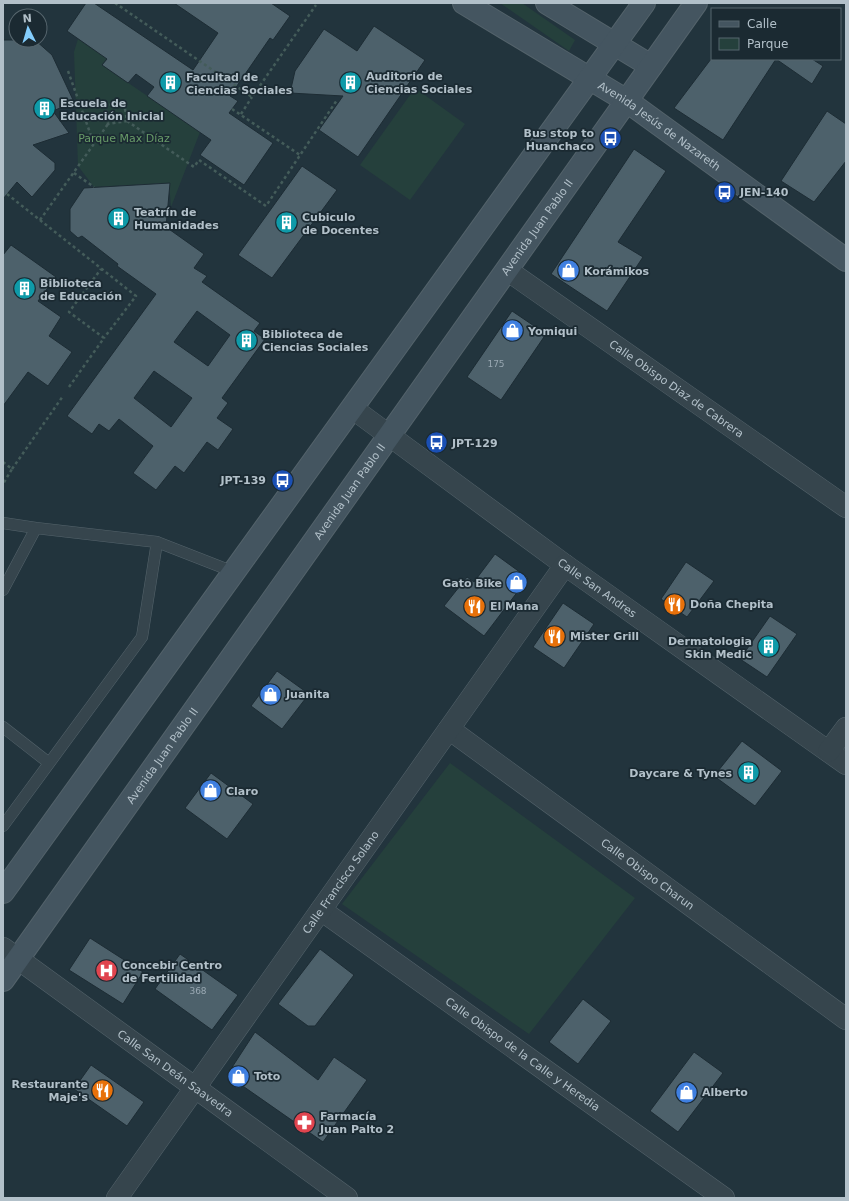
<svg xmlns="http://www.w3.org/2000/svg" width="849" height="1201" font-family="'DejaVu Sans',sans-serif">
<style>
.green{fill:#25403c}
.building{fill:#4d616b;stroke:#1d2c34;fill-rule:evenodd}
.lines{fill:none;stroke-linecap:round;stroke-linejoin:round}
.lane-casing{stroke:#54636b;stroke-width:12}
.street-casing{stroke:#54636b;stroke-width:22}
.secondary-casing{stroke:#54636b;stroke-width:24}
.path{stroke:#445c5a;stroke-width:2.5;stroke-dasharray:3 3;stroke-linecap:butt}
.lane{stroke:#36454d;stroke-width:11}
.street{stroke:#36454d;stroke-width:21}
.secondary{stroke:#445560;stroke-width:22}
.labels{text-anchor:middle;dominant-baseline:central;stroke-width:3.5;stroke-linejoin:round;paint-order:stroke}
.number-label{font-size:9px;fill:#99a8b2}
.poi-label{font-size:11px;font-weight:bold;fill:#b2c0c9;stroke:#1b2a32;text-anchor:start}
.street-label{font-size:11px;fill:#b2c0c9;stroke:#1b2a32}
.park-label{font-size:11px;fill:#689b68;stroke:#1b2a32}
</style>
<rect width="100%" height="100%" fill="#22343d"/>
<path class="green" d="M 500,3 L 522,3 L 575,40 L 569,51 Z
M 78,39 L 94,50 L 115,46 L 102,65 L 200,132 L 171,207 L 169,183 L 94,187 L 78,166 L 74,52 Z
M 415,88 L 465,124 L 410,200 L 360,165 Z
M 450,763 L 635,898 L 529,1034 L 342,904 Z"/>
<path class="building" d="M 86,3 L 94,3 L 193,70 L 218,33 L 174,3 L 271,3 L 290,16 L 273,40 L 270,38 L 230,96 L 238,101 L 229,113 L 273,143 L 244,185 L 200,155 L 211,140 L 147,96 L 154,87 L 136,74 L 128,83 L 102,65 L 107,59 L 67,31 Z
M 374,26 L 425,60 L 358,157 L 319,130 L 343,96 L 290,93 L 295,71 L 324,29 L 357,51 Z
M 3,40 L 35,40 L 52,55 L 74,102 L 53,111 L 69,133 L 33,145 L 55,163 L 55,170 L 32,197 L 17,182 L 3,199 Z
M 711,59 L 812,59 L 823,66 L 812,84 L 776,59 L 723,140 L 674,108 Z
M 827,111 L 846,124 L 846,161 L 814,202 L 781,181 Z
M 634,149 L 666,171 L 618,242 L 643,257 L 607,311 L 551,274 Z
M 302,166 L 337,190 L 272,278 L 238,255 Z
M 170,183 L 166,227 L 204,254 L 194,268 L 207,276 L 202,282 L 260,323 L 254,331 L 265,339 L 222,398 L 228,403 L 217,418 L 233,429 L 218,450 L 207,442 L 184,473 L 175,466 L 156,490 L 133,473 L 153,446 L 119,419 L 109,431 L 99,424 L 92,434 L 67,416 L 156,294 L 117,266 L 118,264 L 82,236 L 78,238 L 70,231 L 70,209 L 84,188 ZM 197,311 L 230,335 L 208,366 L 174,342 ZM 154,371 L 192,398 L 171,427 L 134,398 Z
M 11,245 L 56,277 L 38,301 L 61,317 L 49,336 L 72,352 L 48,386 L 28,372 L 3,406 L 3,255 Z
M 512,311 L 546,334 L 501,400 L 467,377 Z
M 495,554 L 528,578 L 484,636 L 444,606 L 467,577 L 474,582 Z
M 686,562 L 714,581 L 687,617 L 661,599 Z
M 563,603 L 594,624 L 564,668 L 533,647 Z
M 770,616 L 797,634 L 767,677 L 740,659 Z
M 277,671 L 309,694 L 282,729 L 251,706 Z
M 742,741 L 782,771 L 755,806 L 714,776 Z
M 211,773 L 253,804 L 227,839 L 185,808 Z
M 90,938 L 143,972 L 123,1004 L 69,970 Z
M 320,949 L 354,975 L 315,1026 L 308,1026 L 278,1004 Z
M 180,954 L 238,995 L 212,1030 L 155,989 Z
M 583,999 L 611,1021 L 578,1064 L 549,1042 Z
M 255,1032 L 318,1080 L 334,1057 L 367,1080 L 323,1142 L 227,1075 Z
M 694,1052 L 723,1073 L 678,1132 L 650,1111 Z
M 91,1065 L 144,1102 L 127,1126 L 74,1089 Z"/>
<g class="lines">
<defs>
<path id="lane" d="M 3,523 L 36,528 L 157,542 L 234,572
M 3,590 L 36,528
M 3,727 L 49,763
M 3,826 L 142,637 L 157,542"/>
<g id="street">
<path id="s1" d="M 507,270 L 846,507"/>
<path id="s2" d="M 352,408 L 565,565 L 846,764"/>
<path id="s3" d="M 449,729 L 846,1019"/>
<path d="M 829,751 L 846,728"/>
<path id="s4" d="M 321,910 L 724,1198"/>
<path id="s5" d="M 3,948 L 347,1198"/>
<path id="s6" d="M 117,1198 L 565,565"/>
</g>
<g id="secondary">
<path id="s7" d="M 464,3 L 627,101 L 846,260"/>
<path d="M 547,3 L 651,66"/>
<path d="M 3,892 L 644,3"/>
<path id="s8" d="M 3,980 L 696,3"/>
</g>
</defs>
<use href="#lane" class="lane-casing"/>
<use href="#street" class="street-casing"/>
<use href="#secondary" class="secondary-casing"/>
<path class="path" d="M 115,3 L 252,97 L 316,5
M 68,71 L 94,144
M 124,103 L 127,121 L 108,124 L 106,105 Z
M 232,109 L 300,155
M 241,114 L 252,97
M 127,121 L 194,167 L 199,160 L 266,206 L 337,100
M 74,173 L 94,187
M 7,194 L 136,296 L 104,338
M 40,220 L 108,124
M 69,387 L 104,338 L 69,312 L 101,269
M 3,462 L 12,469 L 3,484
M 12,469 L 63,396"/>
<use href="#lane" class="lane"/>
<use href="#street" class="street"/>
<use href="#secondary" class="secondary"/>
</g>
<defs>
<symbol id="building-disc" viewBox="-11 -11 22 22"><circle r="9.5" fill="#0f9aa8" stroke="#1b2a32"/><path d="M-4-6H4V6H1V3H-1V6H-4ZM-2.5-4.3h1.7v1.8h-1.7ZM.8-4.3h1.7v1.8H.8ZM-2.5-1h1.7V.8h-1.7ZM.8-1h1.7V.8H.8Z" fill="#fff"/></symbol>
<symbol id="bus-disc" viewBox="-11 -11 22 22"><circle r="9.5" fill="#1a4fb4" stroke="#1b2a32"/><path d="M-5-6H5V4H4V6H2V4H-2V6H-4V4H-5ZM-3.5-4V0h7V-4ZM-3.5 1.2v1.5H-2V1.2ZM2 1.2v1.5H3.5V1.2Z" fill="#fff"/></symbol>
<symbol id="shop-disc" viewBox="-11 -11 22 22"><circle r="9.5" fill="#3f7fe0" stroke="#1b2a32"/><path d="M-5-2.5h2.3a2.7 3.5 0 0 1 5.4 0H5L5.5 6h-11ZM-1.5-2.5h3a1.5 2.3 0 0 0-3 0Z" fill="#fff"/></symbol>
<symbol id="restaurant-disc" viewBox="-11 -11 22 22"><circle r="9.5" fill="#e8710a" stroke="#1b2a32"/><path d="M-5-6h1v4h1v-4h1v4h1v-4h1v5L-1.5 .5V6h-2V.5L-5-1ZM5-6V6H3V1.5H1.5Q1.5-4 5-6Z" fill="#fff"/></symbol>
<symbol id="hospital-disc" viewBox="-11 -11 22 22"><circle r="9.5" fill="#e0444e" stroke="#1b2a32"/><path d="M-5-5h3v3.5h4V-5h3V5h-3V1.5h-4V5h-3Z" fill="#fff"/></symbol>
<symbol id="pharmacy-disc" viewBox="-11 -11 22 22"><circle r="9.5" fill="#e0444e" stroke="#1b2a32"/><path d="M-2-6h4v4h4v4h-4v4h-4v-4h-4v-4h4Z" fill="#fff"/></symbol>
</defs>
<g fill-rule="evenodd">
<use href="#building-disc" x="338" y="70" width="25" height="25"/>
<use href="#building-disc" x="158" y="70" width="25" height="25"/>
<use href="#building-disc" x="32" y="96" width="25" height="25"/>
<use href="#bus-disc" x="598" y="126" width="25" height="25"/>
<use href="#bus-disc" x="712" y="180" width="25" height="25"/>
<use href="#building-disc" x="106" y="206" width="25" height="25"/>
<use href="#building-disc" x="274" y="210" width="25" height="25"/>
<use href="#shop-disc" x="556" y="258" width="25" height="25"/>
<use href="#building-disc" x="12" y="276" width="25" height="25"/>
<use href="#shop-disc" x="500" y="318" width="25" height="25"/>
<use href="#building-disc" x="234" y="328" width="25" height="25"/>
<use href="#bus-disc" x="424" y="430" width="25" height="25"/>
<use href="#bus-disc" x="270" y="468" width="25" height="25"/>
<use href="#shop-disc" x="504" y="570" width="25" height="25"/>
<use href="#restaurant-disc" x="662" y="592" width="25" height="25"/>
<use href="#restaurant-disc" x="462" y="594" width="25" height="25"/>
<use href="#restaurant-disc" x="542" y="624" width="25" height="25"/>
<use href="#building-disc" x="756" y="634" width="25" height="25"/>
<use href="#shop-disc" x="258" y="682" width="25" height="25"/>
<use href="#building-disc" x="736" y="760" width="25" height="25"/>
<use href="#shop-disc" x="198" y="778" width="25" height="25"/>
<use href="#hospital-disc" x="94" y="958" width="25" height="25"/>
<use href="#shop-disc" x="226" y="1064" width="25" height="25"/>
<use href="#restaurant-disc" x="90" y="1078" width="25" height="25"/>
<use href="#shop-disc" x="674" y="1080" width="25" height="25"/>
<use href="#pharmacy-disc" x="292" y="1110" width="25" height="25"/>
</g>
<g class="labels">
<g class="number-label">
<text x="496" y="364">175</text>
<text x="198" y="991">368</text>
</g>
<g class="poi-label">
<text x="366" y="76">Auditorio de<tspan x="366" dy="13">Ciencias Sociales</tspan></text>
<text x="186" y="77">Facultad de<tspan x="186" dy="13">Ciencias Sociales</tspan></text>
<text x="60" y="103">Escuela de<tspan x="60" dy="13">Educación Inicial</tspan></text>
<text x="594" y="133" text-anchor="end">Bus stop to<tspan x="594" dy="13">Huanchaco</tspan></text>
<text x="740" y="192">JEN-140</text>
<text x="134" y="212">Teatrín de<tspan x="134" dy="13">Humanidades</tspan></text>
<text x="302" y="217">Cubiculo<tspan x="302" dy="13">de Docentes</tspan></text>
<text x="584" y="271">Korámikos</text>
<text x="40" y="283">Biblioteca<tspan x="40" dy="13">de Educación</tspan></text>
<text x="528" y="331">Yomiqui</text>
<text x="262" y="334">Biblioteca de<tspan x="262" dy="13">Ciencias Sociales</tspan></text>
<text x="452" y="443">JPT-129</text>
<text x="266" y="480" text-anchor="end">JPT-139</text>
<text x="502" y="583" text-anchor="end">Gato Bike</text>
<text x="690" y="604">Doña Chepita</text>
<text x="490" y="606">El Mana</text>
<text x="570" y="636">Mister Grill</text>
<text x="752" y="641" text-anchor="end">Dermatologia<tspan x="752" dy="13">Skin Medic</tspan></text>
<text x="286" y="694">Juanita</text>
<text x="732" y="773" text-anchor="end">Daycare &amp; Tynes</text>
<text x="226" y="791">Claro</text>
<text x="122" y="965">Concebir Centro<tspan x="122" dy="13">de Fertilidad</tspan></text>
<text x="254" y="1076">Toto</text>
<text x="88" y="1084" text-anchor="end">Restaurante<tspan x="88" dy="13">Maje's</tspan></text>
<text x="702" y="1092">Alberto</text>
<text x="320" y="1116">Farmacía<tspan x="320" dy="13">Juan Palto 2</tspan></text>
</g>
<g class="street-label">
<text stroke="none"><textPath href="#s7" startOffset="231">Avenida Jesús de Nazareth</textPath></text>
<text stroke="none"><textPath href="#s8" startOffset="923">Avenida Juan Pablo II</textPath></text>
<text stroke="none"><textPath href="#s1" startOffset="207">Calle Obispo Diaz de Cabrera</textPath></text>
<text stroke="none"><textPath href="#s8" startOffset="599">Avenida Juan Pablo II</textPath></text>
<text stroke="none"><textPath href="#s2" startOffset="304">Calle San Andres</textPath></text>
<text stroke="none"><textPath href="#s8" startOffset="275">Avenida Juan Pablo II</textPath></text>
<text stroke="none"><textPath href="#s3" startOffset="246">Calle Obispo Charun</textPath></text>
<text stroke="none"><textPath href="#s6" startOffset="387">Calle Francisco Solano</textPath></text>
<text stroke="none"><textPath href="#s4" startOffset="248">Calle Obispo de la Calle y Heredia</textPath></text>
<text stroke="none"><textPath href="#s5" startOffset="213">Calle San Deán Saavedra</textPath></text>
</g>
<g class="park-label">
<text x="124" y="138">Parque Max Díaz</text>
</g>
</g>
<rect width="849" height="1201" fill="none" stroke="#b2c0c9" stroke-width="8"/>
<rect x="711" y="8" width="130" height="52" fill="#1b2a32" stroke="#57666e"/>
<rect x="719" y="21" width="20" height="6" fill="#445560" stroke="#57666e"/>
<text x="747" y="28" font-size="12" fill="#b2c0c9">Calle</text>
<rect x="719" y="38" width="20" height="12" fill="#25403c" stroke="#57666e"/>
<text x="747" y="48" font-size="12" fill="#b2c0c9">Parque</text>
<g transform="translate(28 28) rotate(355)"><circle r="19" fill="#1b2a32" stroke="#57666e"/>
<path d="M0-3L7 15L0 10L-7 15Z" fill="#84cdfc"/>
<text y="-6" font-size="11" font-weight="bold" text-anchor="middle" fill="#b2c0c9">N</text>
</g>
</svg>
